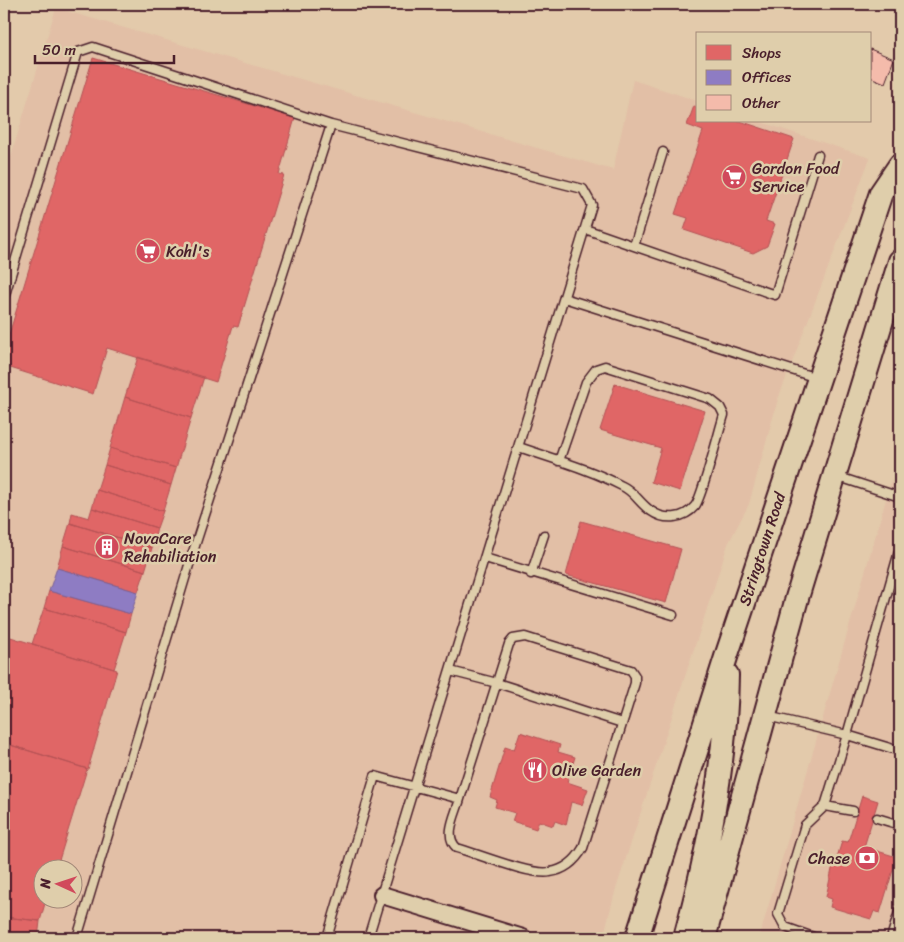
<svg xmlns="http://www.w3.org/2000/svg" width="904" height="942" font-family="Sriracha,sans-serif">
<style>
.built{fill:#e2bfa6;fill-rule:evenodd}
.shops{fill:#e06666;stroke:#b35154}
.offices{fill:#8e7cc3;stroke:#7a6095}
.building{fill:#f4bbab;stroke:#4a1f2b}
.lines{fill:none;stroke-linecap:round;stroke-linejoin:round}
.service-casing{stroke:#4a1f2b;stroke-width:11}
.minor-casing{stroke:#4a1f2b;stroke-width:20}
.secondary-casing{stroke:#4a1f2b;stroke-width:26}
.service{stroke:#dfceab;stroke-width:8}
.minor{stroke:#dfceab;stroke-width:16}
.secondary{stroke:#dfceab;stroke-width:22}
.labels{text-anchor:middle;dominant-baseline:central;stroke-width:5;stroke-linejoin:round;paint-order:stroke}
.poi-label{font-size:16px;fill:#4a1f2b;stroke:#dfceab;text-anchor:start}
.street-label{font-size:16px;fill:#4a1f2b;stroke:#dfceab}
</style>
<rect width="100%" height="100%" fill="#e3caab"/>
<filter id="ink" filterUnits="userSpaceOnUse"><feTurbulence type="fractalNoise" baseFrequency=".02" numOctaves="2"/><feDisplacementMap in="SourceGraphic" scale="10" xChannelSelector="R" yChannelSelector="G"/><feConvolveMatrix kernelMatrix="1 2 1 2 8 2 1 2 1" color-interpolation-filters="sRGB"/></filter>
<g filter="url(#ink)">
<path class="built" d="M 56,8 L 613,170 L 633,80 L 698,101 L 698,121 L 758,121 L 870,158 L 778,399 L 749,504 L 728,544 L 615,892 L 603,938 L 4,938 L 4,179 ZM 42,870 L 72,870 L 72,900 L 42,900 Z
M 900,451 L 900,938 L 761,938 L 760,935 Z"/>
<path class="shops" d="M 93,58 L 295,118 L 279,174 L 284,175 L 238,327 L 233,326 L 216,382 L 107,348 L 93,394 L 4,366 L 4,351 Z
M 694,106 L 698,107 L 698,121 L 740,121 L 794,139 L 766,221 L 775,224 L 767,246 L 753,253 L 684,230 L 688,218 L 675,214 L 703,131 L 687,125 Z
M 138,357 L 204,377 L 191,418 L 125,397 Z
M 615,384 L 705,411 L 680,491 L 651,482 L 661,448 L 600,430 Z
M 125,397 L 191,418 L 176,468 L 110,448 Z
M 110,448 L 176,468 L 171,485 L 105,465 Z
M 105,465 L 171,485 L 163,511 L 97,490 Z
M 97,490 L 163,511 L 157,528 L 92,508 Z
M 92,508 L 157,528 L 152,548 L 70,523 L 72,513 L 89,518 Z
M 581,521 L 681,549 L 666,603 L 566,575 Z
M 70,523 L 152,548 L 145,571 L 63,546 Z
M 63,546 L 145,571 L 138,592 L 57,568 Z
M 49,591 L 131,614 L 126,632 L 44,608 Z
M 44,608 L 126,632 L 114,669 L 32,644 Z
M 4,635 L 117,670 L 88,769 L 4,743 Z
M 520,732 L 560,745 L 558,752 L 575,757 L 567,782 L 588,789 L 582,805 L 571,802 L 566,825 L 555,821 L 553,826 L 539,821 L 536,829 L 512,821 L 515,813 L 495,807 L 497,800 L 490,797 L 505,747 L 514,750 Z
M 4,743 L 87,769 L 56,870 L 42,870 L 42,900 L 46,900 L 40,921 L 4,917 Z
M 862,796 L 878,801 L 864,847 L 897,857 L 880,913 L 874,911 L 871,919 L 830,907 L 832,899 L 826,897 L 834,860 L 836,861 L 842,841 L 848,842 Z
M 4,917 L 40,921 L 38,938 L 4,938 Z"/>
<path class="offices" d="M 57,568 L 138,592 L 131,614 L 49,591 Z"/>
<path class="building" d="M 870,49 L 894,59 L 885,83 L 870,77 Z"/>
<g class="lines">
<defs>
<path id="service" d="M 585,229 L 775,295 L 818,155
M 634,246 L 663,152
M 4,298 L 78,52 L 93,47 L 331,125
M 564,298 L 817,378
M 519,447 C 553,459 590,469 622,486 C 634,491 640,504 651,511 C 665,521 684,519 695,506 C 702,498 719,431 724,415 L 720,407 L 710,399 L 605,366 L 596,369 L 586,382 L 559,461
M 836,476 L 900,497
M 485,558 L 673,615
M 531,574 L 544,535
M 450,671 L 497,683 L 622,723
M 767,716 L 847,735 L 900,548
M 825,806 L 853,811
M 877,818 L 900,825
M 77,938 L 192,555 L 331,125 L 583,189 L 592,205 L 368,938
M 327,938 L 375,776 L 460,799 C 456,814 443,836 457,848 C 478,854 532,876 550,872 C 565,870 576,860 583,848 L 635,683 L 635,676 L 631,670 L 525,637 L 513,639 L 509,644 L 460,799
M 816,938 L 785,927 L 778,914 L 805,825 L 825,806 L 847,735 L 900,751
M 891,938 L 900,909"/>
<path id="minor" d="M 382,895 L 523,938"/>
<path id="secondary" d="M 637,938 L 727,654 L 881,193 L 900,165
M 685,938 C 708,852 726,764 727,675
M 704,938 L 797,598 L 900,261"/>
</defs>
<use href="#service" class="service-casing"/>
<use href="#minor" class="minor-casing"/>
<use href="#secondary" class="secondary-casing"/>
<use href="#service" class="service"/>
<use href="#minor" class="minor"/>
<use href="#secondary" class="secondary"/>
</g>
</g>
<defs>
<symbol id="supermarket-disc" viewBox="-11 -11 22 22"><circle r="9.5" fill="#d1495b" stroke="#dfceab"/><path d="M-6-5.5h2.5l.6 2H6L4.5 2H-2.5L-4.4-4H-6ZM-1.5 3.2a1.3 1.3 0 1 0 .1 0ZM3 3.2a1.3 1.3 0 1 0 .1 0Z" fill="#fff"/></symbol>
<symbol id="building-disc" viewBox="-11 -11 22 22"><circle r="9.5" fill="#d1495b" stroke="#dfceab"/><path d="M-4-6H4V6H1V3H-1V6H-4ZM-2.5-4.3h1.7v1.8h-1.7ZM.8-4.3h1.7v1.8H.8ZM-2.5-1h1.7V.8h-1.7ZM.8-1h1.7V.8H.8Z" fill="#fff"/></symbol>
<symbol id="restaurant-disc" viewBox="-11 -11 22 22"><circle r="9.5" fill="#d1495b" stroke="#dfceab"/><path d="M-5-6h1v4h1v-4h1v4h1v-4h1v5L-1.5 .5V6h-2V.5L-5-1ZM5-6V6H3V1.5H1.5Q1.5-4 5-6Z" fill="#fff"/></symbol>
<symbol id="bank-disc" viewBox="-11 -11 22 22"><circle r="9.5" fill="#d1495b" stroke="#dfceab"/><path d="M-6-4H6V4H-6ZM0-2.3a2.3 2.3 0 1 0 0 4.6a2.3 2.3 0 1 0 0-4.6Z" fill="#fff"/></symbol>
</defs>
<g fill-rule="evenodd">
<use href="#supermarket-disc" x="720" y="163" width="28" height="28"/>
<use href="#supermarket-disc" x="134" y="237" width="28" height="28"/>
<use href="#building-disc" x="93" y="533" width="28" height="28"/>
<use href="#restaurant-disc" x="521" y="756" width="28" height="28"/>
<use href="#bank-disc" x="853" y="844" width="28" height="28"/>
</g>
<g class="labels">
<g class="poi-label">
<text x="752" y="168">Gordon Food<tspan x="752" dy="18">Service</tspan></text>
<text x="166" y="251">Kohl's</text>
<text x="124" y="538">NovaCare<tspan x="124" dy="18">Rehabiliation</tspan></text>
<text x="552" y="770">Olive Garden</text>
<text x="850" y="858" text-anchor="end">Chase</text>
</g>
<g class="street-label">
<text transform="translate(762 549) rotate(-72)">Stringtown Road</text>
</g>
</g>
<rect width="904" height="942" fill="none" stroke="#dfceab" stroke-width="20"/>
<rect x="10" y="10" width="884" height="922" fill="none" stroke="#4a1f2b" stroke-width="2" filter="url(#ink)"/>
<rect x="696" y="32" width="175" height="90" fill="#dfceab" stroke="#a38878"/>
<rect x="706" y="45" width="25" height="15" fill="#e06666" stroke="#a38878"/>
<text x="742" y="58" font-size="15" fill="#4a1f2b">Shops</text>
<rect x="706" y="70" width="25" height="15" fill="#8e7cc3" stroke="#a38878"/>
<text x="742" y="82" font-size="15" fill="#4a1f2b">Offices</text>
<rect x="706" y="95" width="25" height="15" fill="#f4bbab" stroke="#a38878"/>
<text x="742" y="108" font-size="15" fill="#4a1f2b">Other</text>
<g transform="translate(58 884) rotate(273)"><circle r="24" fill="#dfceab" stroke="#a38878"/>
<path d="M0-4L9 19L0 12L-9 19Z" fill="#d1495b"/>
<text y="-8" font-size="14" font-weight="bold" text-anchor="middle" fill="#4a1f2b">N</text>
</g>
<path d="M35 55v8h139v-8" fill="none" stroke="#4a1f2b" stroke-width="2.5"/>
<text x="42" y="55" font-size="15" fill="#4a1f2b" stroke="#dfceab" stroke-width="4" paint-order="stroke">50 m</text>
</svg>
